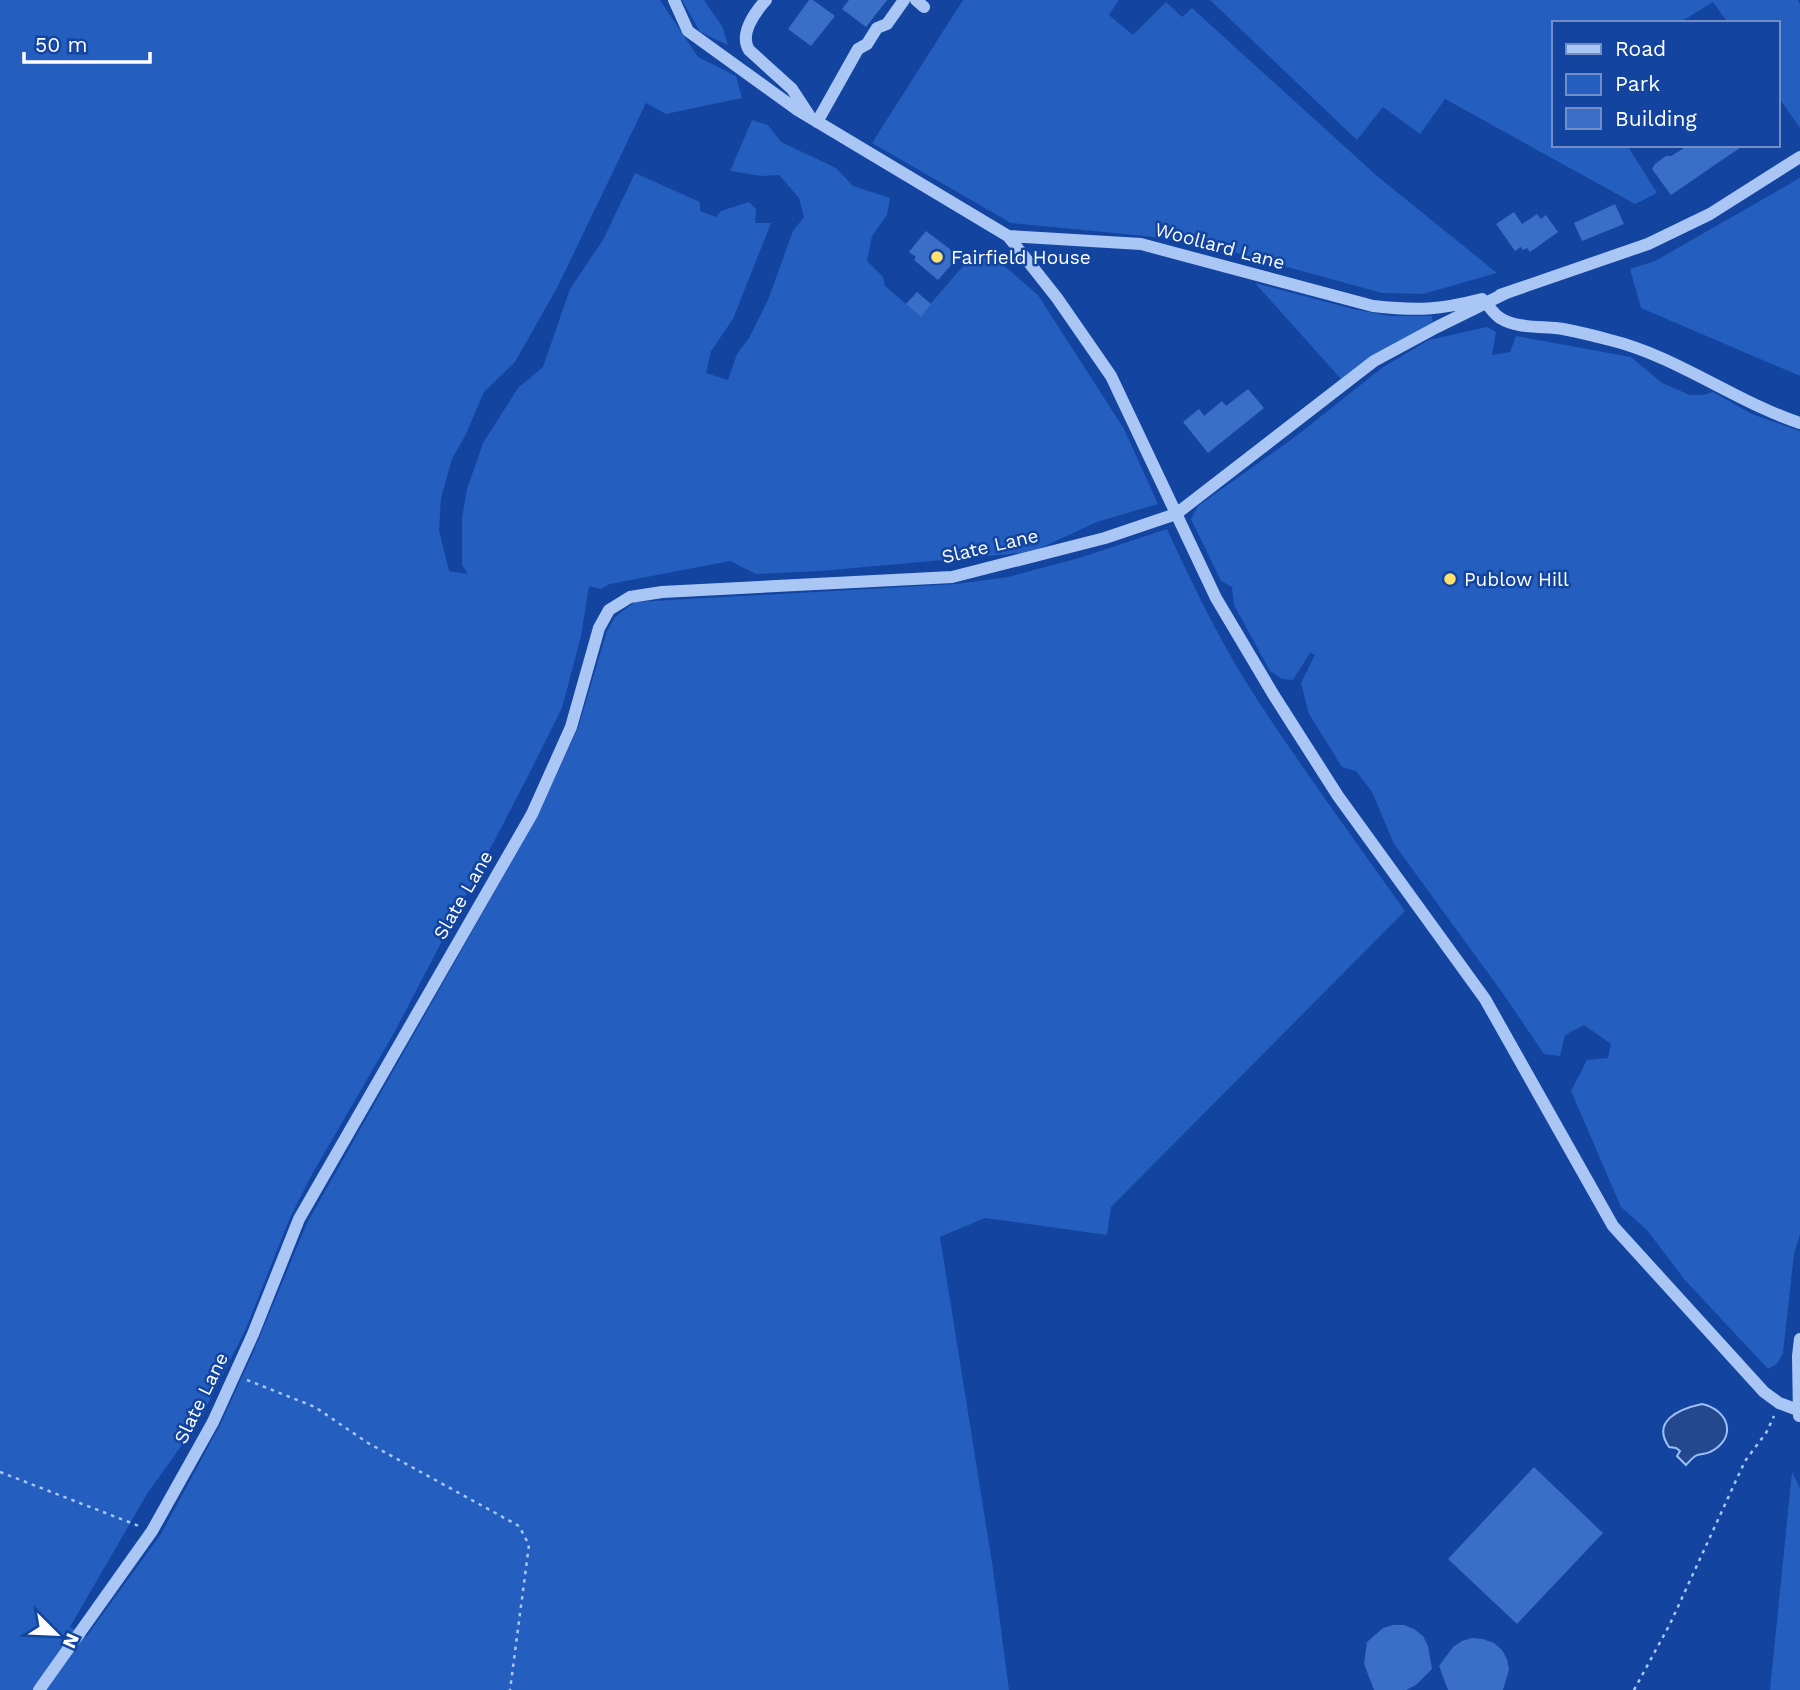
<svg xmlns="http://www.w3.org/2000/svg" width="1800" height="1690" font-family="'Work Sans',sans-serif">
<style>
.green{fill:#245ebe}
.water{fill:#23488e;stroke:#9cbff8;stroke-width:2}
.building{fill:#3b6ec7}
.lines{fill:none;stroke-linecap:round;stroke-linejoin:round}
.path{stroke:#aac6f5;stroke-width:2.5;stroke-dasharray:3.5 5;stroke-linecap:butt}
.minor{stroke:#aac6f5;stroke-width:12}
.poi-dot{fill:#ffe16e;stroke:#1244a0;stroke-width:2.5}
.labels{text-anchor:middle;dominant-baseline:central;stroke-width:5;stroke-linejoin:round;paint-order:stroke}
.street-label{font-size:19px;fill:#fff;stroke:#1244a0}
.poi-label{font-size:19px;fill:#fff;stroke:#1244a0;text-anchor:start}
</style>
<rect width="100%" height="100%" fill="#1244a0"/>
<path class="green" d="M 0,0 L 660,0 L 698,57 L 736,76 L 742,98 L 666,114 L 646,103 L 558,286 L 515,362 L 484,392 L 466,434 L 452,459 L 441,498 L 439,530 L 449,571 L 468,574 L 462,565 L 462,518 L 467,489 L 483,443 L 518,388 L 543,367 L 570,289 L 603,240 L 635,173 L 700,202 L 700,211 L 716,217 L 721,211 L 749,202 L 756,209 L 755,223 L 771,223 L 733,319 L 711,351 L 706,373 L 728,380 L 737,354 L 749,338 L 768,300 L 793,231 L 804,217 L 799,198 L 779,175 L 761,176 L 730,171 L 752,120 L 768,125 L 781,142 L 836,168 L 853,186 L 890,198 L 887,215 L 872,236 L 867,261 L 883,277 L 885,286 L 920,316 L 977,250 L 994,257 L 1038,295 L 1124,429 L 1158,504 L 1097,522 L 1032,552 L 821,571 L 756,574 L 730,561 L 610,584 L 601,589 L 589,586 L 581,636 L 562,708 L 526,780 L 394,1033 L 311,1176 L 289,1220 L 245,1331 L 199,1421 L 147,1494 L 70,1627 L 86,1637 L 161,1534 L 220,1425 L 252,1355 L 307,1223 L 537,817 L 578,728 L 607,631 L 615,617 L 635,602 L 956,584 L 1008,577 L 1079,558 L 1167,529 C 1191,581 1216,633 1246,682 C 1296,760 1351,835 1405,911 L 1111,1207 L 1107,1235 L 985,1218 L 940,1237 L 993,1569 L 1009,1690 L 0,1690 Z
M 682,0 L 704,0 L 722,26 L 728,45 L 700,32 Z
M 963,0 L 1119,0 L 1109,15 L 1133,35 L 1166,2 L 1182,17 L 1192,8 L 1377,176 L 1497,273 L 1423,294 L 1382,293 L 1215,247 L 1145,236 L 1011,223 L 872,143 Z
M 1210,0 L 1798,0 L 1800,4 L 1800,128 L 1777,95 L 1777,23 L 1728,23 L 1713,2 L 1679,23 L 1553,23 L 1553,145 L 1627,145 L 1657,193 L 1635,204 L 1445,99 L 1420,134 L 1383,107 L 1357,140 Z
M 1800,178 L 1800,376 L 1641,308 L 1630,269 L 1655,261 Z
M 1255,283 L 1353,309 L 1390,316 L 1432,316 L 1433,323 L 1430,327 C 1397,341 1370,357 1341,379 Z
M 1487,327 L 1496,332 L 1492,355 L 1510,352 L 1516,336 L 1631,357 L 1662,383 L 1690,395 L 1703,395 L 1713,392 L 1752,414 L 1800,431 L 1800,1234 L 1794,1254 L 1783,1353 L 1777,1364 L 1768,1369 L 1684,1279 L 1647,1230 L 1621,1207 L 1571,1091 L 1587,1060 L 1608,1058 L 1611,1044 L 1584,1025 L 1565,1035 L 1560,1056 L 1544,1054 L 1504,995 L 1394,844 L 1372,792 L 1356,771 L 1342,767 L 1309,714 L 1301,683 L 1315,655 L 1310,653 L 1293,680 L 1282,679 L 1270,671 L 1234,605 L 1232,587 L 1221,581 L 1191,519 L 1198,506 L 1295,437 L 1383,367 L 1429,340 Z
M 1792,1472 L 1800,1488 L 1800,1690 L 1770,1690 Z"/>
<path class="water" d="M 1702,1404 C 1729,1410 1738,1438 1710,1452 C 1705,1455 1698,1453 1694,1457 C 1691,1459 1689,1462 1686,1465 L 1677,1456 L 1680,1451 L 1676,1448 L 1669,1447 C 1651,1421 1679,1409 1702,1404 Z"/>
<path class="building" d="M 809,0 L 813,0 L 835,16 L 811,46 L 788,29 Z
M 849,0 L 887,0 L 866,27 L 842,9 Z
M 1689,145 L 1744,145 L 1671,195 L 1652,169 L 1655,164 L 1666,156 L 1671,156 Z
M 1615,204 L 1624,224 L 1582,241 L 1574,223 Z
M 1514,212 L 1522,224 L 1537,214 L 1541,219 L 1546,215 L 1558,232 L 1530,252 L 1527,248 L 1523,250 L 1521,247 L 1515,251 L 1496,224 Z
M 926,231 L 959,256 L 938,280 L 914,260 L 916,257 L 909,252 Z
M 917,292 L 931,304 L 921,317 L 906,304 Z
M 1248,389 L 1264,408 L 1208,453 L 1183,422 L 1199,409 L 1204,416 L 1222,401 L 1226,406 Z
M 1534,1467 L 1603,1533 L 1517,1624 L 1448,1559 Z
M 1393,1625 L 1404,1625 L 1414,1629 L 1423,1636 L 1428,1646 L 1432,1669 L 1416,1685 L 1406,1690 L 1374,1690 L 1364,1664 L 1367,1642 L 1383,1628 Z
M 1472,1638 L 1483,1639 L 1494,1643 L 1502,1650 L 1507,1659 L 1509,1670 L 1503,1690 L 1448,1690 L 1439,1666 L 1453,1647 L 1462,1641 Z"/>
<g class="lines">
<path class="path" d="M 247,1380 L 315,1407 L 368,1443 L 519,1526 L 529,1545 L 510,1690
M 0,1472 L 139,1526
M 1634,1690 L 1670,1624 L 1745,1461 L 1766,1433 L 1774,1416"/>
<path class="minor" d="M 674,0 L 688,31 L 796,109 L 1008,236 L 1141,244 L 1373,306 C 1418,311 1439,310 1482,299
M 766,0 C 755,12 739,34 749,50 L 792,89 L 809,115
M 916,0 L 924,7
M 817,122 L 858,49 L 867,44 L 877,28 L 887,24 L 904,0
M 1008,236 L 1057,298 L 1111,376 L 1216,598 L 1273,694 L 1338,796 L 1485,999 L 1613,1226 L 1764,1392 L 1779,1403 L 1798,1410
M 1500,295 L 1648,244 L 1710,214 L 1800,157
M 1486,303 C 1490,308 1495,315 1500,318 C 1517,329 1544,326 1563,329 C 1579,332 1595,336 1610,340 C 1676,356 1736,402 1800,423
M 1799,1416 L 1798,1356 L 1800,1339
M 39,1690 L 152,1531 L 213,1422 L 253,1334 L 299,1219 L 532,814 L 571,727 L 599,628 L 609,610 L 630,597 L 662,592 L 952,577 L 1105,538 L 1176,514 L 1374,361 L 1437,327 L 1506,293"/>
</g>
<g class="poi-dot">
<circle cx="937" cy="257" r="7"/>
<circle cx="1450" cy="579" r="7"/>
</g>
<g class="labels">
<g class="street-label">
<text transform="translate(1220 246) rotate(15)">Woollard Lane</text>
<text transform="translate(990 546) rotate(-13)">Slate Lane</text>
<text transform="translate(463 895) rotate(-60)">Slate Lane</text>
<text transform="translate(201 1398) rotate(-64)">Slate Lane</text>
</g>
<g class="poi-label">
<text x="951" y="257">Fairfield House</text>
<text x="1464" y="579">Publow Hill</text>
</g>
</g>
<rect x="1552" y="21" width="228" height="126" fill="#1244a0" stroke="#718fc6" stroke-width="2"/>
<rect x="1566" y="44" width="35" height="10" fill="#aac6f5" stroke="#718fc6" stroke-width="2"/>
<text x="1615" y="56" font-size="21" fill="#ffffff">Road</text>
<rect x="1566" y="74" width="35" height="21" fill="#245ebe" stroke="#718fc6" stroke-width="2"/>
<text x="1615" y="91" font-size="21" fill="#ffffff">Park</text>
<rect x="1566" y="108" width="35" height="21" fill="#3b6ec7" stroke="#718fc6" stroke-width="2"/>
<text x="1615" y="126" font-size="21" fill="#ffffff">Building</text>
<g transform="translate(56 1634) rotate(114)" stroke="#1244a0" stroke-width="5" paint-order="stroke">
<path d="M0-5L12 26L0 18L-12 26Z" fill="#ffffff"/>
<text y="-10" font-size="19" font-weight="bold" text-anchor="middle" fill="#ffffff">N</text>
</g>
<path d="M24 52v10h126v-10" fill="none" stroke="#ffffff" stroke-width="3.5"/>
<text x="35" y="52" font-size="21" fill="#ffffff" stroke="#1244a0" stroke-width="5" paint-order="stroke">50 m</text>
</svg>
